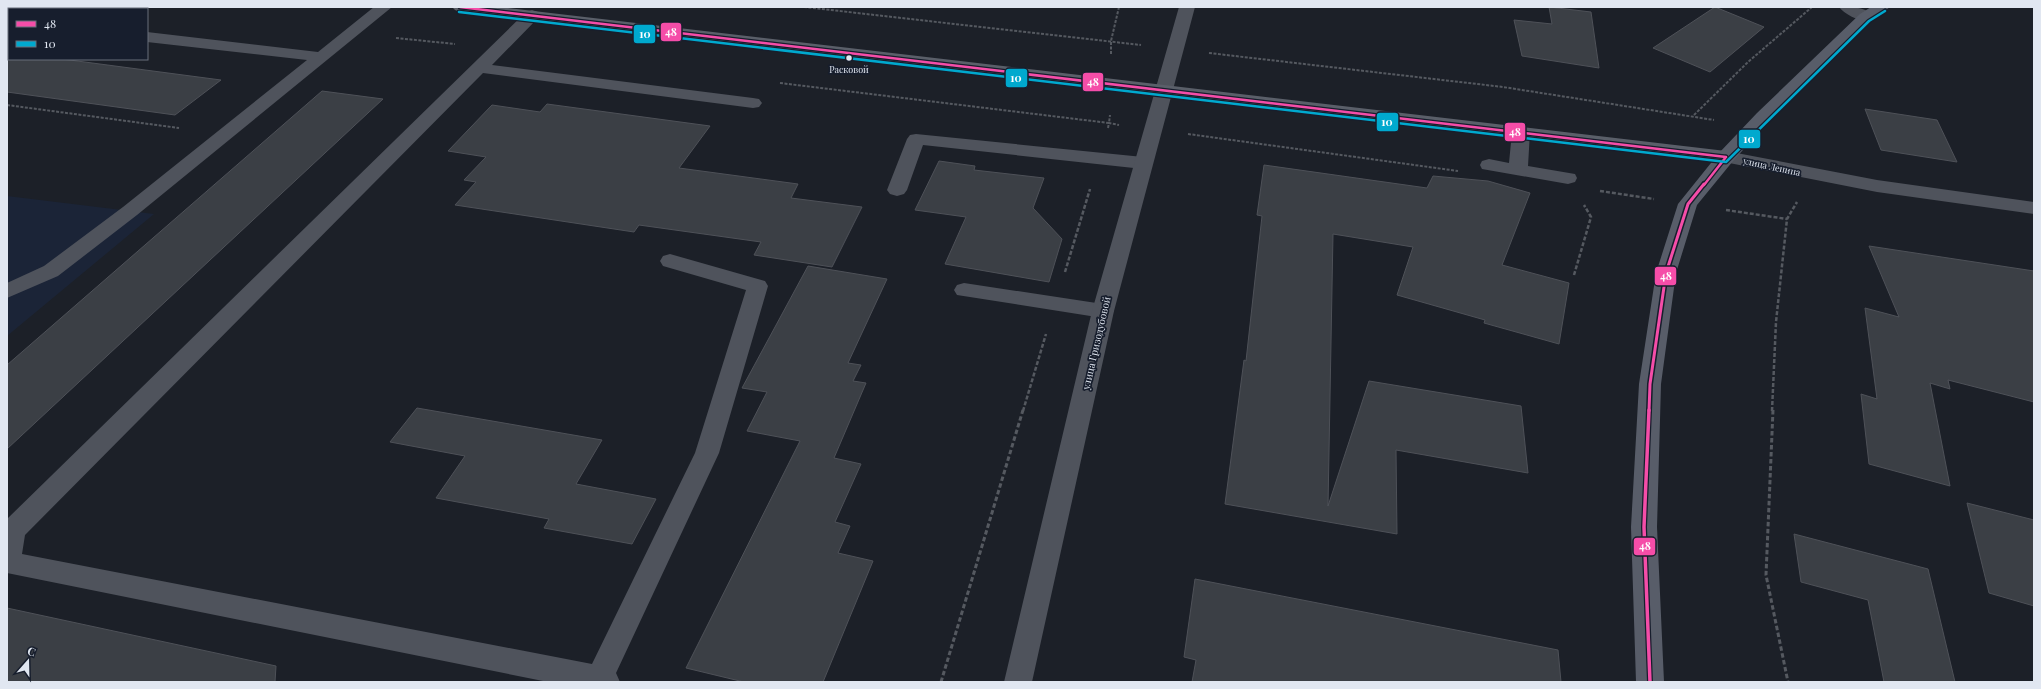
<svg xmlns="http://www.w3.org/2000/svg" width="2041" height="689" font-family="'Playfair Display',serif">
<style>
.built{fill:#1b2437}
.building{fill:#3b3f45;stroke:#4e5158}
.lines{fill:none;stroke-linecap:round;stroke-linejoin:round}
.path-far2{stroke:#555960;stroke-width:2;stroke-dasharray:3 1.5;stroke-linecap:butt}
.path-far1{stroke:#555960;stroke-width:2.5;stroke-dasharray:4 2;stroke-linecap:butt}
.path{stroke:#555960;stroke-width:3;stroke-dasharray:4.5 2.5;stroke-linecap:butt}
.lane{fill:#4f535c;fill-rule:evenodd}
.street{fill:#4f535c;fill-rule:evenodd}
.secondary{fill:#5a5f69;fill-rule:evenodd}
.primary{fill:#585d69;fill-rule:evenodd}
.bus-1-far2-casing{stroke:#171e2d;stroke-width:5}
.bus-1-far1-casing{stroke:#171e2d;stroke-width:6}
.bus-1-casing{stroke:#171e2d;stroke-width:6}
.bus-2-casing{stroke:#171e2d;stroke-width:5}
.bus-1-far2{stroke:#f54da8;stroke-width:2.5}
.bus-1-far1{stroke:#f54da8;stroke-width:3}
.bus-1{stroke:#f54da8;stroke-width:3.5}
.bus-2{stroke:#00a9ce;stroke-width:2.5}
.bus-dot{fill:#e1e7f1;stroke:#171e2d;stroke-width:1.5}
.labels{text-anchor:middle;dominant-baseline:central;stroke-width:3.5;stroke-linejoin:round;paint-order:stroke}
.bus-label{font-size:9px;fill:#e1e7f1;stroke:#171e2d}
.far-street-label{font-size:9px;fill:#e1e7f1;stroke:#171e2d}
.street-label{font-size:10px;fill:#e1e7f1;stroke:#171e2d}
.line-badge{stroke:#171e2d;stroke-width:1.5}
.badge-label{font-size:11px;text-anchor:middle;font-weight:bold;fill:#fff}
</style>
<rect width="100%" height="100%" fill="#1c2028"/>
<path class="built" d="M 7,196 L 130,211 L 154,214 L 7,336 Z"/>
<path class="building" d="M 1549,7 L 1591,12 L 1599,68 L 1522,56 L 1514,20 L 1552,24 Z
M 1715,7 L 1764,27 L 1710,72 L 1653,48 Z
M 7,59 L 62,59 L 221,80 L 175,115 L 7,92 Z
M 322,91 L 383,99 L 7,449 L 7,365 Z
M 547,104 L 710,126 L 679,168 L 798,184 L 791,198 L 862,207 L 832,267 L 754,255 L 761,242 L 639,225 L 634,232 L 455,205 L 476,182 L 464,180 L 486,157 L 448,151 L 492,105 L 540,112 Z
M 1865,109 L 1937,120 L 1957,162 L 1881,150 Z
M 939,161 L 975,166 L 974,170 L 1044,178 L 1033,208 L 1062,239 L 1049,282 L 945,264 L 966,217 L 915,210 Z
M 1264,165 L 1427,188 L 1433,176 L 1488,181 L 1530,193 L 1502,265 L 1569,283 L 1559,344 L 1484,323 L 1485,320 L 1397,295 L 1413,247 L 1333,234 L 1328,506 L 1369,381 L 1521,406 L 1528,473 L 1396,450 L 1397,534 L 1225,504 L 1244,360 L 1246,361 L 1262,216 L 1257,215 Z
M 1869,246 L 2034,271 L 2034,402 L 1948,380 L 1950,389 L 1930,383 L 1950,486 L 1869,464 L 1861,394 L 1877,399 L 1865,308 L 1899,317 Z
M 808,266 L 887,279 L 848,363 L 861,365 L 853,381 L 866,383 L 834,458 L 861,464 L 835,522 L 850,526 L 838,553 L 873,561 L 823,682 L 744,682 L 686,668 L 800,441 L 747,431 L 767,392 L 742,388 Z
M 417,408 L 602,440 L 576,484 L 656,499 L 632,544 L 544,528 L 549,519 L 436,498 L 465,456 L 390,442 Z
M 1967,503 L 2034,520 L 2034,606 L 1989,593 Z
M 1794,534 L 1928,569 L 1955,682 L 1884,682 L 1868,600 L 1801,582 Z
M 1195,579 L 1558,650 L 1561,682 L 1192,682 L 1196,660 L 1184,657 Z
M 7,608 L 276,666 L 275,682 L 7,682 Z"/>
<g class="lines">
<path class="path-far2" d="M 119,7 L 137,9
M 804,7 L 1141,45
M 396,38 L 455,44
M 1209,53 L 1503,87 L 1714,120
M 1111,54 L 1111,41 L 1119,7
M 780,83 L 1109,123 L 1110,115
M 7,105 L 179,128
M 1694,115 L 1748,62 L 1812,7
M 1108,128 L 1109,123 L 1119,125
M 1188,134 L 1458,171"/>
<path class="path-far1" d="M 1600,191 L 1654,199
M 1726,210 L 1787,219
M 1065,272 L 1090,189
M 1574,275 L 1591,217 L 1584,205
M 1023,411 L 1046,334
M 1772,411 L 1776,322 L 1787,219 L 1797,202"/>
<path class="path" d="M 1773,410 L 1766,575 L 1788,682
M 941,682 L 1023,410"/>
<path class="lane" d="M 374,7 L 392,7 L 137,215 L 58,276 L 7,298 L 7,283 L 44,266 L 123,207 L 307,60 L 147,42 L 147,32 L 318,52 Z
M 1839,7 C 1851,7 1866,6 1874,17 L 1872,20 C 1862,23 1845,15 1839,7 Z
M 532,10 L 538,12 L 540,15 L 538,18 L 492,65 L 753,98 L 759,99 L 762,103 L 759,107 L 753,108 L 483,73 L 25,535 L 22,554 L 592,664 L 695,453 L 746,290 L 663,266 L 660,261 L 663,256 L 670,254 L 765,281 L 768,286 L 719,453 L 616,673 L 620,682 L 548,682 L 7,573 L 7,519 L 526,12 Z
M 7,15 L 9,15 L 9,25 L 7,25 Z
M 1521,127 L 1527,128 L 1530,132 L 1528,166 L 1575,174 L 1577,178 L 1575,182 L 1568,184 L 1482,169 L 1480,165 L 1482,161 L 1489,159 L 1509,163 L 1512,132 L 1515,128 Z
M 916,134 L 1143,157 L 1150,159 L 1152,163 L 1150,167 L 1143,169 L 923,145 L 907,190 L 904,194 L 897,196 L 890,194 L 887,190 L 907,139 L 910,135 Z
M 964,283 L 1103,304 L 1111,306 L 1114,311 L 1111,316 L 1103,318 L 957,295 L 954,290 L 957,285 Z"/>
<path class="street" d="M 1179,7 L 1195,7 L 1114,311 L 1032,682 L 1004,682 L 1092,311 Z
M 1726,151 L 1877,180 L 2034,202 L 2034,214 L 1877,192 L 1719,161 L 1717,157 L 1719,153 Z"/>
<path class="secondary" d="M 452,7 L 500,7 L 1726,151 L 1733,153 L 1735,157 L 1733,161 L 1726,163 L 460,12 L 455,10 Z"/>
<path class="primary" d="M 1871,7 L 1890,7 L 1872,20 L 1769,121 L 1733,161 L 1697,205 L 1676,273 L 1661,384 L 1657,527 L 1664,682 L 1636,682 L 1631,527 L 1639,384 L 1656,273 L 1678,204 L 1719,153 L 1757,113 L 1860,14 Z"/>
<defs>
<path id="bus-1-far2" d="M 460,7 L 1726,157
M 1704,185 L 1726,157"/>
<path id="bus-1-far1" d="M 1649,411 L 1650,384 L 1666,273 L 1688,204 L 1704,184"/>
<path id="bus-1" d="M 1649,410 L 1644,527 L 1650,682"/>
<path id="bus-2" d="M 459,12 L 1726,162 L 1869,21 L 1885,11"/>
</defs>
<use href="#bus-1-far2" class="bus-1-far2-casing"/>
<use href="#bus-1-far1" class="bus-1-far1-casing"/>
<use href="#bus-1" class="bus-1-casing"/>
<use href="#bus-2" class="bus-2-casing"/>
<use href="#bus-1-far2" class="bus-1-far2"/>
<use href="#bus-1-far1" class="bus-1-far1"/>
<use href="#bus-1" class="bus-1"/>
<use href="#bus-2" class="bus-2"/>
</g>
<circle class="bus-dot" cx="849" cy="58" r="3.5"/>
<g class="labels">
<g class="bus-label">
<text x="849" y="69">Расковой</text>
</g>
<g class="far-street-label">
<text transform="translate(1772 166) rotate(12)">улица Ленина</text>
</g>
<g class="street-label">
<text transform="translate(1096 343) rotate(-77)">улица Гризодубовой</text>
</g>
</g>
<g class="line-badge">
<rect x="660" y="22" width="22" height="20" rx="4" fill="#f54da8"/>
<rect x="633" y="24" width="23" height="20" rx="4" fill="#00a9ce"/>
<rect x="1005" y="68" width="23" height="20" rx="4" fill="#00a9ce"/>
<rect x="1082" y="72" width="22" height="20" rx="4" fill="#f54da8"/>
<rect x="1376" y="112" width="23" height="20" rx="4" fill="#00a9ce"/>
<rect x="1504" y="122" width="22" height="20" rx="4" fill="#f54da8"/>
<rect x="1738" y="129" width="23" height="20" rx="4" fill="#00a9ce"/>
<rect x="1654" y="266" width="23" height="20" rx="4" fill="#f54da8"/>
<rect x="1633" y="537" width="23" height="19" rx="4" fill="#f54da8"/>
</g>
<g class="badge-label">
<text x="671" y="36">48</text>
<text x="645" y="38">10</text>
<text x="1016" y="82">10</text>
<text x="1093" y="86">48</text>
<text x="1387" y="126">10</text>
<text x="1515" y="136">48</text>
<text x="1749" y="143">10</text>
<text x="1666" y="280">48</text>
<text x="1645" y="550">48</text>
</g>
<rect width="2041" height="689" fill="none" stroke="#e1e7f1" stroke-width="16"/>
<rect x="8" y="8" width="140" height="52" fill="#171e2d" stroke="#686e7b"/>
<rect x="16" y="21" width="20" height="6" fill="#f54da8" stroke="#686e7b"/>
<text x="44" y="28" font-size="12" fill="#e1e7f1">48</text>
<rect x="16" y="41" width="20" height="6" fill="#00a9ce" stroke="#686e7b"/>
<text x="44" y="48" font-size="12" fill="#e1e7f1">10</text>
<g transform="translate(28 661) rotate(20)" stroke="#171e2d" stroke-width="3" paint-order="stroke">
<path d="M0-3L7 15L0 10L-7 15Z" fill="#e1e7f1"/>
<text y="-6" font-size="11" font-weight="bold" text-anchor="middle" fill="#e1e7f1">С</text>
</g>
</svg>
